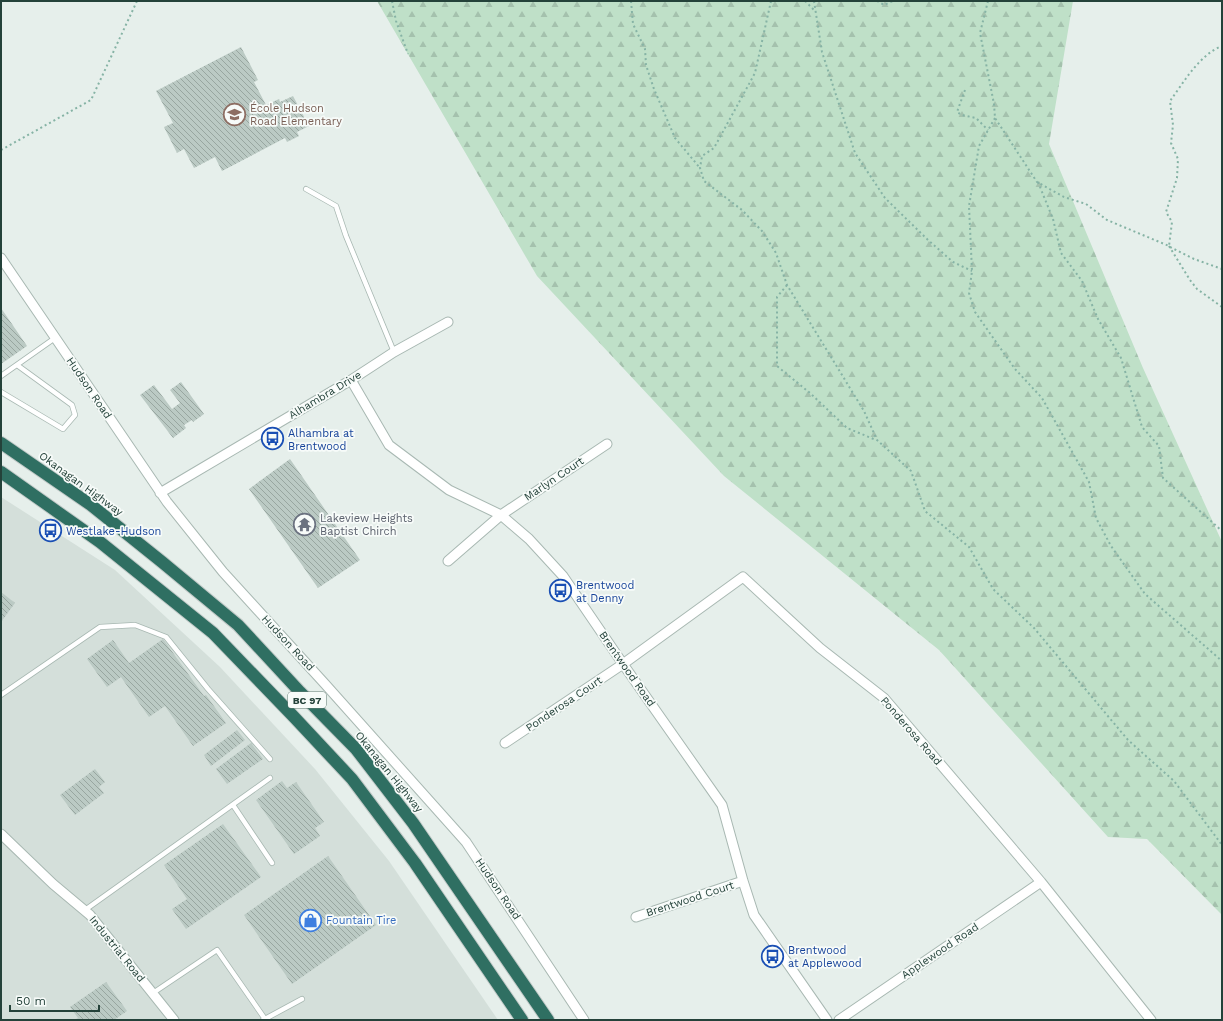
<svg xmlns="http://www.w3.org/2000/svg" width="1223" height="1021" font-family="'Work Sans',sans-serif">
<style>
.built{fill:#d4dfda}
.forest{fill:url(#forest-firs)}
.building{fill:url(#building-back-hatch)}
.lines{fill:none;stroke-linecap:round;stroke-linejoin:round}
.lane-casing{stroke:#a8b8b2;stroke-width:6}
.street-casing{stroke:#a8b8b2;stroke-width:11}
.highway-casing{stroke:#c2cac8;stroke-width:14}
.path{stroke:#86b3a5;stroke-width:2;stroke-dasharray:2 3;stroke-linecap:butt}
.lane{stroke:#fff;stroke-width:4.5}
.street{stroke:#fff;stroke-width:9}
.highway{stroke:#2f6f62;stroke-width:12}
.labels{text-anchor:middle;dominant-baseline:central;stroke-width:3.5;stroke-linejoin:round;paint-order:stroke}
.shield{fill:#f7fbf9;stroke:#637a73;stroke-width:1}
.shield-label{font-size:10px;font-weight:bold;fill:#24423a}
.education-label{font-size:11px;fill:#785e54;stroke:#f7fbf9;text-anchor:start}
.street-label{font-size:11px;fill:#24423a;stroke:#f7fbf9}
.transit-label{font-size:11px;fill:#164399;stroke:#f7fbf9;text-anchor:start}
.worship-label{font-size:11px;fill:#5b616d;stroke:#f7fbf9;text-anchor:start}
.shop-label{font-size:11px;fill:#366cbe;stroke:#f7fbf9;text-anchor:start}
</style>
<defs>
<pattern id="forest-firs" width="22" height="20" patternUnits="userSpaceOnUse"><rect width="22" height="20" fill="#bfe0c8"/><path d="M5 1l3.5 6h-7zM16 11l3.5 6h-7z" fill="#a4c1ad"/></pattern>
<pattern id="building-back-hatch" width="6" height="6" patternUnits="userSpaceOnUse"><rect width="6" height="6" fill="#bbcac4"/><path d="M-1 5l2 2M0 0l6 6M5-1l2 2" fill="none" stroke="#98a6a0"/></pattern>
</defs>
<rect width="100%" height="100%" fill="#e6efeb"/>
<path class="built" d="M 1,497 L 115,570 L 220,667 L 315,769 L 389,861 L 498,1020 L 1,1020 Z"/>
<path class="forest" d="M 377,1 L 1073,1 L 1049,144 L 1143,368 L 1222,542 L 1222,915 L 1147,839 L 1108,837 L 939,650 L 724,476 L 537,276 Z"/>
<path class="building" d="M 241,47 L 258,80 L 254,82 L 266,105 L 279,99 L 280,102 L 293,96 L 309,126 L 297,132 L 299,136 L 287,142 L 285,138 L 222,171 L 215,157 L 194,168 L 184,149 L 177,153 L 164,127 L 173,123 L 156,91 Z
M 1,308 L 27,346 L 1,364 Z
M 181,382 L 204,414 L 193,422 L 192,420 L 184,425 L 186,428 L 173,438 L 140,395 L 154,385 L 172,409 L 180,403 L 170,390 Z
M 290,459 L 360,560 L 318,588 L 249,489 Z
M 1,592 L 15,603 L 1,622 Z
M 163,639 L 204,696 L 206,695 L 226,723 L 193,746 L 165,706 L 149,717 L 121,677 L 107,687 L 87,659 L 113,640 L 129,663 Z
M 237,730 L 245,740 L 211,766 L 204,755 Z
M 251,743 L 263,759 L 227,784 L 216,769 Z
M 95,769 L 105,782 L 99,787 L 104,793 L 75,815 L 60,795 Z
M 282,781 L 287,788 L 296,782 L 324,822 L 315,828 L 320,836 L 294,854 L 256,800 Z
M 223,824 L 261,877 L 186,929 L 172,909 L 187,899 L 164,865 Z
M 328,856 L 376,925 L 292,984 L 244,915 Z
M 106,982 L 127,1011 L 114,1020 L 75,1020 L 78,1018 L 70,1007 Z"/>
<g class="lines">
<defs>
<path id="lane" d="M 306,189 L 336,206 L 346,236 L 394,352
M 1,376 L 55,338
M 1,392 L 63,429 L 75,415 L 72,405 L 17,365
M 1,695 L 100,627 L 135,625 L 166,637 L 208,689 L 270,759
M 233,805 L 272,863
M 85,910 L 270,778
M 153,993 L 217,950 L 265,1019 L 263,1020
M 265,1019 L 302,999"/>
<path id="street" d="M 1,258 L 167,502 L 223,572 L 325,684 L 466,842 L 584,1020
M 351,380 L 389,445 L 449,490 L 501,515 L 529,539 L 563,576 L 623,664 L 722,805 L 743,881 L 754,915 L 827,1020
M 160,493 L 351,380 L 394,352 L 448,322
M 448,561 L 501,515 L 607,444
M 505,743 L 623,664 L 743,577 L 820,648 L 884,698 L 1041,882 L 1151,1020
M 1,834 L 53,884 L 90,915 L 174,1020
M 636,917 L 743,881
M 839,1020 L 1041,882"/>
<path id="highway" d="M 1,443 L 91,505 L 162,562 L 238,625 L 300,692 L 356,749 L 413,823 L 548,1020
M 1,472 L 100,542 L 213,633 L 294,717 L 352,779 L 415,863 L 522,1020"/>
</defs>
<use href="#lane" class="lane-casing"/>
<use href="#street" class="street-casing"/>
<use href="#highway" class="highway-casing"/>
<path class="path" d="M 392,1 L 396,21 L 408,54
M 631,1 L 633,24 L 645,49 L 646,65 L 654,89 L 675,138 L 700,168
M 771,1 L 755,73 L 714,148 L 702,156 L 700,168 L 704,181 L 742,210 L 762,231 L 776,253 L 787,285 L 864,411 L 877,440 L 911,471 L 925,511 L 969,547 L 993,589 L 1034,628 L 1128,740 L 1174,781 L 1222,845
M 805,1 L 815,11
M 814,1 L 822,52 L 855,153 L 885,198 L 928,240 L 953,262 L 972,271
M 877,1 L 884,5 L 893,1
M 988,1 L 980,33 L 994,104 L 995,118 L 1037,182 L 1064,197 L 1086,204 L 1107,220 L 1169,246 L 1172,222 L 1166,212 L 1177,178 L 1178,159 L 1171,143 L 1173,125 L 1170,101 C 1184,82 1199,55 1222,46
M 965,90 L 957,112 L 962,115 L 976,118 L 988,130
M 995,118 L 979,146 L 969,206 L 972,271 L 969,293 L 975,312 L 1015,369 L 1042,398 L 1089,482 L 1096,518 L 1111,546 L 1145,594 L 1222,661
M 1,150 L 91,100 L 137,1
M 1038,182 L 1053,219 L 1061,253 L 1082,281 L 1098,319 L 1121,358 L 1142,427 L 1159,446 L 1163,478 L 1222,531
M 1169,246 L 1190,280 L 1197,289 L 1222,307
M 1170,247 L 1194,259 L 1222,269
M 787,285 L 777,297 L 777,366 L 810,393 L 847,428 L 876,440"/>
<use href="#lane" class="lane"/>
<use href="#street" class="street"/>
<use href="#highway" class="highway"/>
</g>
<defs>
<symbol id="school-ring" viewBox="-11 -11 22 22"><circle r="9.5" fill="#f7fbf9" stroke="#8d6e63" stroke-width="1.5"/><path d="M0-5L7-2L0 1L-7-2ZM-4 1L0 2.5L4 1V4Q0 6-4 4Z" fill="#8d6e63"/></symbol>
<symbol id="bus-ring" viewBox="-11 -11 22 22"><circle r="9.5" fill="#f7fbf9" stroke="#1a4fb4" stroke-width="1.5"/><path d="M-5-6H5V4H4V6H2V4H-2V6H-4V4H-5ZM-3.5-4V0h7V-4ZM-3.5 1.2v1.5H-2V1.2ZM2 1.2v1.5H3.5V1.2Z" fill="#1a4fb4"/></symbol>
<symbol id="temple-ring" viewBox="-11 -11 22 22"><circle r="9.5" fill="#f7fbf9" stroke="#6b7280" stroke-width="1.5"/><path d="M0-6L5-2H3V0L6.5 2.5H4V6H1.5V3h-3V6H-4V2.5H-6.5L-3 0V-2H-5Z" fill="#6b7280"/></symbol>
<symbol id="shop-ring" viewBox="-11 -11 22 22"><circle r="9.5" fill="#f7fbf9" stroke="#3f7fe0" stroke-width="1.5"/><path d="M-5-2.5h2.3a2.7 3.5 0 0 1 5.4 0H5L5.5 6h-11ZM-1.5-2.5h3a1.5 2.3 0 0 0-3 0Z" fill="#3f7fe0"/></symbol>
</defs>
<g fill-rule="evenodd">
<use href="#school-ring" x="222" y="102" width="25" height="25"/>
<use href="#bus-ring" x="260" y="426" width="25" height="25"/>
<use href="#temple-ring" x="292" y="512" width="25" height="25"/>
<use href="#bus-ring" x="38" y="518" width="25" height="25"/>
<use href="#bus-ring" x="548" y="578" width="25" height="25"/>
<use href="#shop-ring" x="298" y="908" width="25" height="25"/>
<use href="#bus-ring" x="760" y="944" width="25" height="25"/>
</g>
<g class="labels">
<rect class="shield" x="288" y="692" width="38" height="16" rx="3"/>
<g class="shield-label">
<text x="307" y="700">BC 97</text>
</g>
<g class="education-label">
<text x="250" y="108">École Hudson<tspan x="250" dy="13">Road Elementary</tspan></text>
</g>
<g class="street-label">
<text transform="translate(89 388) rotate(56)">Hudson Road</text>
<text transform="translate(325 395) rotate(-31)">Alhambra Drive</text>
<text transform="translate(554 479) rotate(-34)">Marlyn Court</text>
<text transform="translate(81 484) rotate(36)">Okanagan Highway</text>
<text transform="translate(288 643) rotate(47)">Hudson Road</text>
<text transform="translate(627 669) rotate(55)">Brentwood Road</text>
<text transform="translate(564 704) rotate(-34)">Ponderosa Court</text>
<text transform="translate(911 731) rotate(49)">Ponderosa Road</text>
<text transform="translate(389 772) rotate(51)">Okanagan Highway</text>
<text transform="translate(498 889) rotate(56)">Hudson Road</text>
<text transform="translate(690 899) rotate(-18)">Brentwood Court</text>
<text transform="translate(117 949) rotate(51)">Industrial Road</text>
<text transform="translate(940 951) rotate(-34)">Applewood Road</text>
</g>
<g class="transit-label">
<text x="288" y="433">Alhambra at<tspan x="288" dy="13">Brentwood</tspan></text>
<text x="66" y="531">Westlake-Hudson</text>
<text x="576" y="585">Brentwood<tspan x="576" dy="13">at Denny</tspan></text>
<text x="788" y="950">Brentwood<tspan x="788" dy="13">at Applewood</tspan></text>
</g>
<g class="worship-label">
<text x="320" y="518">Lakeview Heights<tspan x="320" dy="13">Baptist Chirch</tspan></text>
</g>
<g class="shop-label">
<text x="326" y="920">Fountain Tire</text>
</g>
</g>
<rect width="1223" height="1021" fill="none" stroke="#24423a" stroke-width="4"/>
<path d="M10 1005v6h89v-6" fill="none" stroke="#24423a" stroke-width="2"/>
<text x="16" y="1005" font-size="12" fill="#24423a" stroke="#f7fbf9" stroke-width="3" paint-order="stroke">50 m</text>
</svg>
